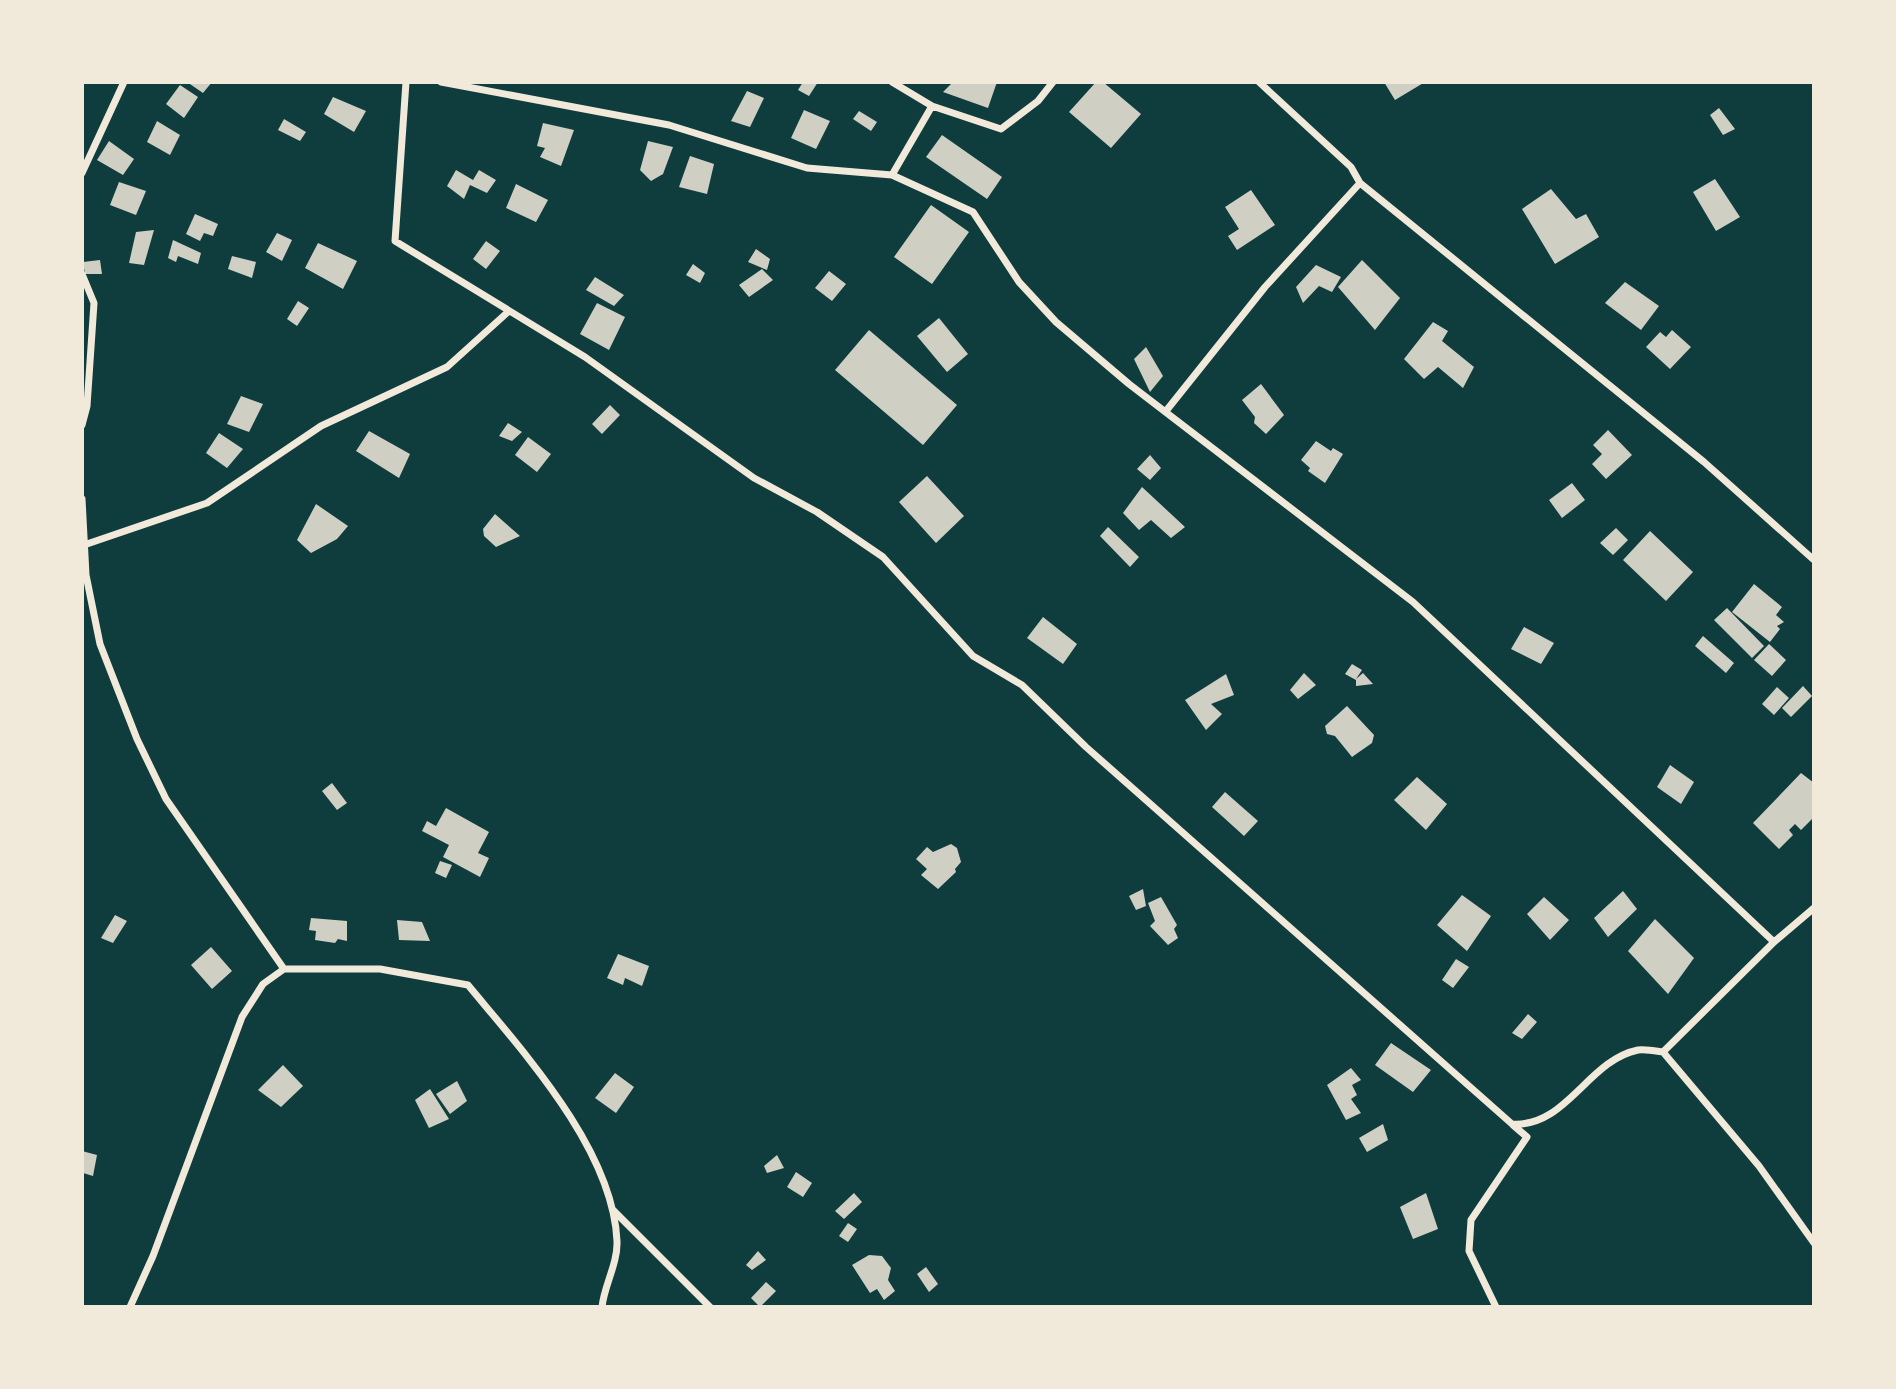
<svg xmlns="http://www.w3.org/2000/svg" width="1896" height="1389" font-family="Signika,sans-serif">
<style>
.building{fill:#cfcfc3}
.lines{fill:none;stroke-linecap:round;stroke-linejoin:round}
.minor{stroke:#f1e9da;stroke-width:7}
</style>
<rect width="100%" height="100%" fill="#0f3d3e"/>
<path class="building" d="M 187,82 L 212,82 L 203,93 Z
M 803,82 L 818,82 L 809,96 L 798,90 Z
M 953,82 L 997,82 L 988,108 L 943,92 Z
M 1096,82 L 1103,82 L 1141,114 L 1111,148 L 1069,112 Z
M 1384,82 L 1425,82 L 1395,100 Z
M 180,85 L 198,97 L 184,118 L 166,104 Z
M 747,91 L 764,98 L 750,127 L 731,121 Z
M 333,97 L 366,111 L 354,132 L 324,114 Z
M 1719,108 L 1735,129 L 1723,135 L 1710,115 Z
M 804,110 L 830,121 L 816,149 L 791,138 Z
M 859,111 L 877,122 L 871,131 L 853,119 Z
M 284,119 L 306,132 L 300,141 L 278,130 Z
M 157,121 L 180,135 L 170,155 L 147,142 Z
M 543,123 L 574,130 L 561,166 L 540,157 L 545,148 L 537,146 Z
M 942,135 L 1002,177 L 987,199 L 926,157 Z
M 109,141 L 134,159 L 123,175 L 97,160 Z
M 648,141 L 673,147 L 663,174 L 651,181 L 640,170 Z
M 690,156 L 714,164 L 707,194 L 679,187 Z
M 456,170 L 473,180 L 479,170 L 496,180 L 487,193 L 470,185 L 464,199 L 447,186 Z
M 1715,179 L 1740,217 L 1716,231 L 1693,192 Z
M 119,182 L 146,191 L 136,215 L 110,205 Z
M 516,184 L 548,200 L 536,222 L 506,208 Z
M 1551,189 L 1576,219 L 1586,214 L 1599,237 L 1555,264 L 1522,209 Z
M 1251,190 L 1275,225 L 1237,250 L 1228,236 L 1239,229 L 1225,207 Z
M 931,205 L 969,232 L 932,284 L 894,257 Z
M 195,214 L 218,224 L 213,236 L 204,233 L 200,241 L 186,234 Z
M 154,230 L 144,265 L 129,263 L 136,232 Z
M 277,233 L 292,240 L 282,261 L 266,252 Z
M 173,240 L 201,253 L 198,264 L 178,256 L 176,262 L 168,258 Z
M 486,241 L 500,251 L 486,269 L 473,259 Z
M 318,243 L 357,261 L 343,289 L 305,268 Z
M 756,249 L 770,259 L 767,270 L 748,262 Z
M 232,256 L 256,262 L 252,278 L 228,269 Z
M 100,260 L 102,274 L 85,274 L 83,262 Z
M 1362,260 L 1400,298 L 1375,330 L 1338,287 Z
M 693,264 L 705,273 L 700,283 L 686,275 Z
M 1316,265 L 1341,277 L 1332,292 L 1319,286 L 1303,303 L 1296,287 Z
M 762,269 L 773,280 L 749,297 L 739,285 Z
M 829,271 L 846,284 L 832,301 L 815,288 Z
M 595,277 L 624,295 L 614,306 L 586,290 Z
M 1625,282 L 1659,306 L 1641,330 L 1605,303 Z
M 298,301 L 309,308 L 297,326 L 287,319 Z
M 597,303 L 625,317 L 609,350 L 580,334 Z
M 939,318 L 968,354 L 947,372 L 917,336 Z
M 1433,322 L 1448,331 L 1442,341 L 1474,367 L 1463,388 L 1438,367 L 1424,379 L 1404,359 Z
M 869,330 L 957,405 L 923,445 L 835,370 Z
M 1672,330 L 1691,347 L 1670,369 L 1646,347 L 1660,332 L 1666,337 Z
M 1146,347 L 1163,376 L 1150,392 L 1134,359 Z
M 1261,384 L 1284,415 L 1266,434 L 1254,423 L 1255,417 L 1242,400 Z
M 241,396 L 263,404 L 249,432 L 227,424 Z
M 610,405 L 620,415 L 602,434 L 592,424 Z
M 508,423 L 522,432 L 512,441 L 499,436 Z
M 1608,430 L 1632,455 L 1606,479 L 1592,464 L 1602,454 L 1593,445 Z
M 369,431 L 410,454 L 399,478 L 356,451 Z
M 219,433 L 243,449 L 227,468 L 206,453 Z
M 528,437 L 551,454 L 537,472 L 515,455 Z
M 1316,441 L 1331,451 L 1333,448 L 1343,454 L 1325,483 L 1308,471 L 1310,468 L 1301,460 Z
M 1150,455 L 1161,468 L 1150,480 L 1137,469 Z
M 927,476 L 964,516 L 936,543 L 899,502 Z
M 1572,483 L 1585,500 L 1562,518 L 1549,500 Z
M 1142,487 L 1185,527 L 1171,538 L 1151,520 L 1139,530 L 1123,513 Z
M 316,504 L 348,526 L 337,539 L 311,553 L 297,540 Z
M 495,514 L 520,536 L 496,547 L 484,536 L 483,529 Z
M 1108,527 L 1139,557 L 1130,567 L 1100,536 Z
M 1616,528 L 1628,540 L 1613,555 L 1600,543 Z
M 1650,531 L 1693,572 L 1666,601 L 1623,560 Z
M 1754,584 L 1782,607 L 1776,615 L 1784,622 L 1777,626 L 1780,629 L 1770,642 L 1732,612 Z
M 1727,608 L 1764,646 L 1752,658 L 1714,620 Z
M 1043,617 L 1077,644 L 1063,664 L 1027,638 Z
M 1524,627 L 1554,643 L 1541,664 L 1511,649 Z
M 1703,636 L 1734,663 L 1726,673 L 1695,646 Z
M 1769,644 L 1786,660 L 1772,676 L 1754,660 Z
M 1352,664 L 1362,670 L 1356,679 L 1363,673 L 1373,684 L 1356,686 L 1356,680 L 1345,674 Z
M 1304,673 L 1316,685 L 1298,699 L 1290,690 Z
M 1226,674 L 1234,695 L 1211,704 L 1222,714 L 1206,730 L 1185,700 Z
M 1803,686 L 1812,696 L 1791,717 L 1782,708 Z
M 1777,687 L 1789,698 L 1774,715 L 1762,704 Z
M 1347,706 L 1374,735 L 1372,743 L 1352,757 L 1335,736 L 1327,734 L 1325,726 Z
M 1670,765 L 1694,782 L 1681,804 L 1657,787 Z
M 1801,773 L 1814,783 L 1814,817 L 1801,830 L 1795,824 L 1789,830 L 1793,835 L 1779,849 L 1753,823 Z
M 1417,777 L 1447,804 L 1426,830 L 1394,800 Z
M 332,783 L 347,803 L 337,810 L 322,791 Z
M 1225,792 L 1258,821 L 1244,836 L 1212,807 Z
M 446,808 L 489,832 L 478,853 L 489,858 L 480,877 L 443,857 L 449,845 L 422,831 L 427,821 L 436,826 Z
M 951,844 L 957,848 L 961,862 L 955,869 L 956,872 L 938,889 L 921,875 L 927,869 L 916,859 L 927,847 L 933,852 Z
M 440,861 L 452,865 L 446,878 L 435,873 Z
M 1143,889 L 1146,906 L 1136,910 L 1129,896 Z
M 1623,891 L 1637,909 L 1608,937 L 1594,918 Z
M 1462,895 L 1491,916 L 1467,951 L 1437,925 Z
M 1161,897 L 1177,925 L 1174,929 L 1178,938 L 1168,945 L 1150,926 L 1155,921 L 1148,903 Z
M 1544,897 L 1569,920 L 1550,940 L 1527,914 Z
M 115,915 L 127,921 L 113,943 L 101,938 Z
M 311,918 L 347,921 L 347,941 L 338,939 L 335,943 L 315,940 L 316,931 L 309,930 Z
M 1655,919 L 1694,958 L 1668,994 L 1628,951 Z
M 397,920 L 422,922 L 430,941 L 399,940 Z
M 211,947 L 232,971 L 212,989 L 191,965 Z
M 618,954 L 649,966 L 642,986 L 625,978 L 623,985 L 607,978 Z
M 1456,959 L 1469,967 L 1453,988 L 1442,980 Z
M 1528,1014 L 1537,1022 L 1522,1039 L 1512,1033 Z
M 1391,1043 L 1431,1070 L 1413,1092 L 1375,1065 Z
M 283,1065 L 303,1086 L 281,1107 L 258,1090 Z
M 1351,1068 L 1361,1080 L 1352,1085 L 1357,1095 L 1351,1099 L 1361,1113 L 1346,1120 L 1327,1085 Z
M 615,1073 L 634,1087 L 616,1113 L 595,1098 Z
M 457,1081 L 467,1101 L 450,1114 L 436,1094 Z
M 430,1089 L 449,1119 L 429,1128 L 415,1100 Z
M 1383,1124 L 1388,1140 L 1367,1152 L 1359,1138 Z
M 82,1151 L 97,1155 L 93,1176 L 83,1173 Z
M 777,1155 L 784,1168 L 767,1173 L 764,1166 Z
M 796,1172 L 812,1183 L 803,1197 L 787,1187 Z
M 854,1193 L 862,1202 L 844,1219 L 835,1211 Z
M 1426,1193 L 1438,1229 L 1413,1239 L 1400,1207 Z
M 848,1223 L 857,1229 L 848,1242 L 839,1236 Z
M 758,1251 L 766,1260 L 752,1270 L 746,1265 Z
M 869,1255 L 882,1256 L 891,1268 L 888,1280 L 895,1291 L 884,1300 L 877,1289 L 870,1293 L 852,1265 Z
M 926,1267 L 938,1284 L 929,1292 L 917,1274 Z
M 766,1282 L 776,1291 L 760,1307 L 751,1298 Z"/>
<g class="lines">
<path class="minor" d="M 406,82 L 395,241 L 585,357 L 754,478 L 817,512 L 883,557 L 973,656 L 1022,685 L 1086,747 L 1512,1124 C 1566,1128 1588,1060 1638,1050 C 1646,1049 1656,1051 1663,1052 L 1759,1166 L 1814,1243
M 441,82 L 669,125 L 807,168 L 892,175 L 973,212 L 1019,282 L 1056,322 L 1129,384 L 1413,602 L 1774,942
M 892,82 L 932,106 L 1001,129 L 1038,101 L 1053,82
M 1259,82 L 1351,167 L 1360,183 L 1704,462 L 1814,560
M 82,173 L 124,82
M 892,175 L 932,106
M 82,274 L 94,303 L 87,406 L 82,404
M 1166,411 L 1265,287 L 1360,183
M 82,425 L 87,406
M 82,499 L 86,575 L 100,644 L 137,739 L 166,799 L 284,969 L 263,984 L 242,1017 L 153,1256 L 130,1307
M 84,545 L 207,503 L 321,426 L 447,367 L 509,311
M 284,969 L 380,969 L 468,985 C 525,1054 613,1150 617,1241 C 618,1263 604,1286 602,1307
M 1663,1052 L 1774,942 L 1814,908
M 613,1210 L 710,1307
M 1496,1307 L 1469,1251 L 1471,1220 L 1527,1137 L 1513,1125"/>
</g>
<rect width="1896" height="1389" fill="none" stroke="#f1e9da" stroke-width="168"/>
</svg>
